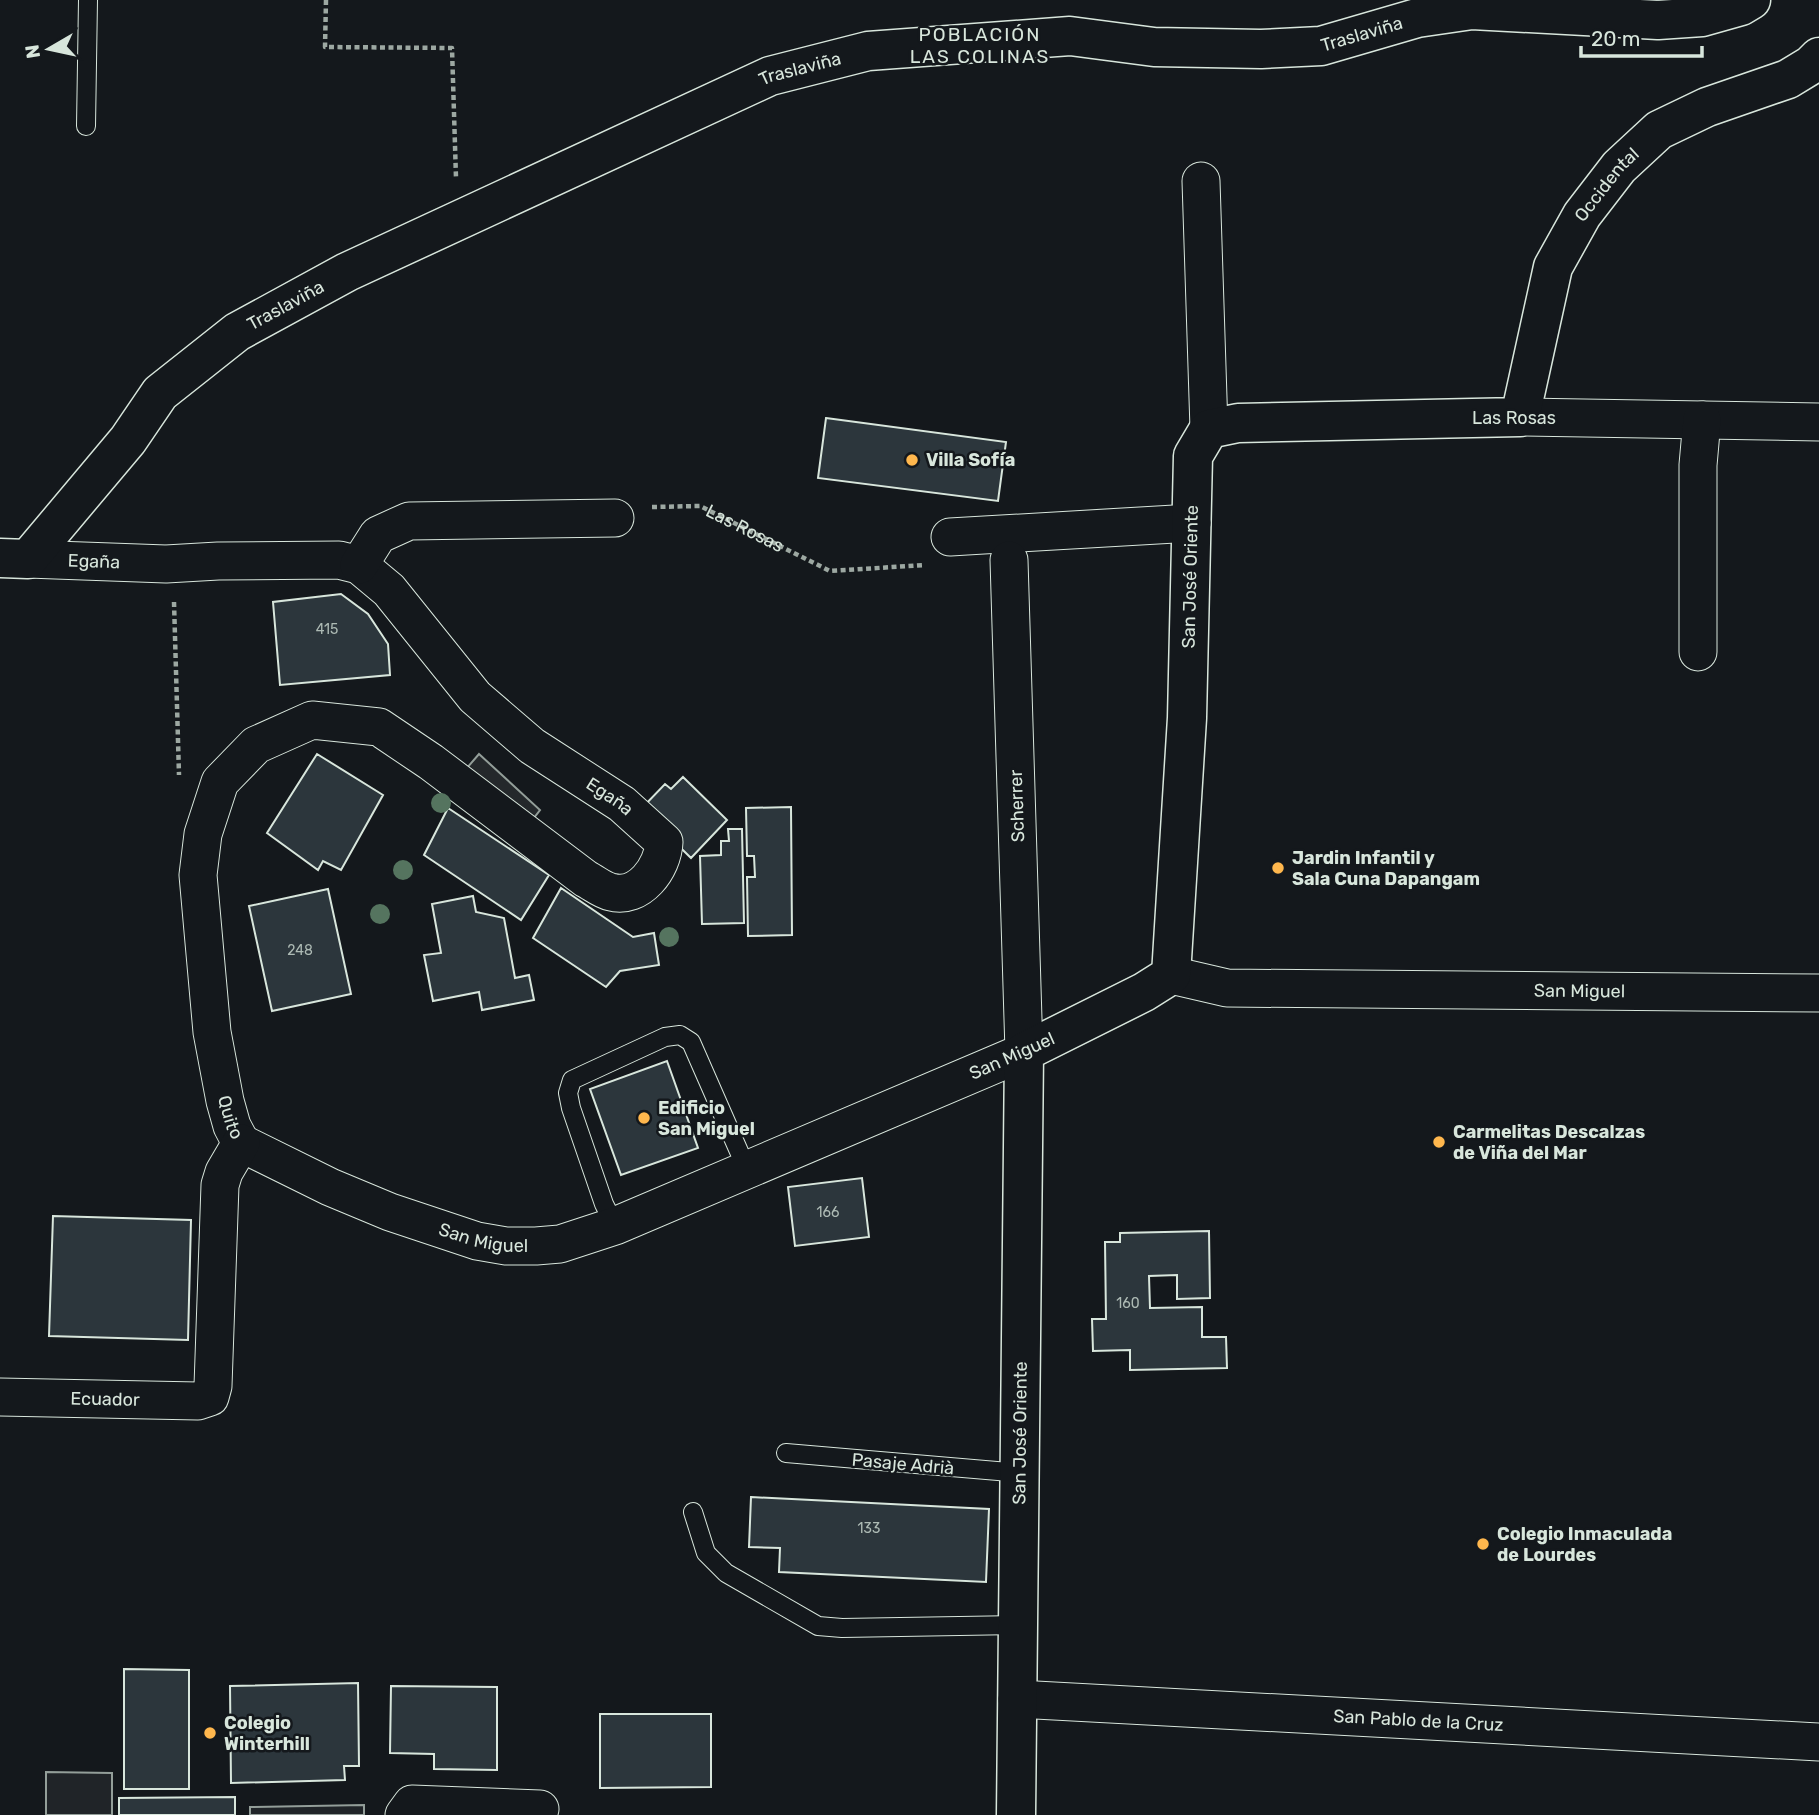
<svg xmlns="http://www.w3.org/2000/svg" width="1819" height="1815" font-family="Rubik,sans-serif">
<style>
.green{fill:#202428;stroke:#939e99;stroke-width:2}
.parking{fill:#24282b;stroke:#939e99;stroke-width:2}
.building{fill:#2c363c;stroke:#d8e6dc;stroke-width:2}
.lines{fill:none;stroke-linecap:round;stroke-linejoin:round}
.lane-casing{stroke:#d8e6dc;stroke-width:20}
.street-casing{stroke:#d8e6dc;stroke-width:39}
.secondary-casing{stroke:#d8e6dc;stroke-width:41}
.path{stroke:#9da8a2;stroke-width:4.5;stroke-dasharray:5 3.5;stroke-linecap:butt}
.lane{stroke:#14181c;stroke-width:18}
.street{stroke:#14181c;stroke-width:37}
.secondary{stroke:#14181c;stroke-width:38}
.tree{fill:#55745f}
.poi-dot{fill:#ffb74d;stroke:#14181c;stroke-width:2.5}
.labels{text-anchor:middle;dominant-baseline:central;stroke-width:5;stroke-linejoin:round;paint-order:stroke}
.number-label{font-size:14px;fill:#adbab4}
.street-label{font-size:18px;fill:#d8e6dc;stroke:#14181c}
.poi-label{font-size:18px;font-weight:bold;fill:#d8e6dc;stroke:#14181c;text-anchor:start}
.neighbourhood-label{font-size:19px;letter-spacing:2px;fill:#d8e6dc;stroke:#14181c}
</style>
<rect width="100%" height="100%" fill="#14181c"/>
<path class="green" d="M 46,1772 L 112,1773 L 112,1815 L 46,1815 Z
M 364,1805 L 364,1815 L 250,1815 L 250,1807 Z"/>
<path class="parking" d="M 479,754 L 540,810 L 530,823 L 460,776 Z"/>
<path class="building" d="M 826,418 L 1006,442 L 998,501 L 818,478 Z
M 341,594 L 368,614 L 388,644 L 390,675 L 280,685 L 273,602 Z
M 317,754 L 383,795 L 341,870 L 323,861 L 318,870 L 267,833 Z
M 683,777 L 727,820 L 691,858 L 641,809 L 665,784 L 671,789 Z
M 791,807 L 792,935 L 748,936 L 747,877 L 755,877 L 754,856 L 747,856 L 746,808 Z
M 448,808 L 549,875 L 521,920 L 424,855 Z
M 728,829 L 742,829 L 744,923 L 702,924 L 700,856 L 721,855 L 721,841 L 729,841 Z
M 561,888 L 633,937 L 654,933 L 659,965 L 620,971 L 606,987 L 533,938 Z
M 328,889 L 351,994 L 272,1011 L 249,906 Z
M 473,896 L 476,912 L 504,918 L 515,978 L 529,975 L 534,1000 L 482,1010 L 479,992 L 433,1001 L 424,955 L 441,953 L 432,904 Z
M 667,1061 L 698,1148 L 621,1175 L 590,1089 Z
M 862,1178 L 869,1237 L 795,1246 L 788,1187 Z
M 53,1216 L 191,1220 L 188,1340 L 49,1336 Z
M 1209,1231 L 1210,1298 L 1177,1299 L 1177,1275 L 1149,1276 L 1150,1308 L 1202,1307 L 1202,1337 L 1226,1337 L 1227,1368 L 1130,1370 L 1130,1350 L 1093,1351 L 1092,1319 L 1106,1319 L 1105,1242 L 1120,1242 L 1120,1233 Z
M 751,1497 L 989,1509 L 986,1582 L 779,1572 L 780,1548 L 749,1547 Z
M 124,1669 L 189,1670 L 189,1789 L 124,1789 Z
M 358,1683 L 359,1766 L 344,1766 L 345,1780 L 231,1783 L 230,1686 Z
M 391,1686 L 497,1687 L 497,1770 L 434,1769 L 434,1754 L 390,1753 Z
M 600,1714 L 711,1714 L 711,1787 L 600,1788 Z
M 235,1797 L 235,1815 L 119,1815 L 119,1798 Z"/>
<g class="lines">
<defs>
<path id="lane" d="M 86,126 L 88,0
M 615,1226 L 604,1204 L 571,1108 L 568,1093 L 572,1080 L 665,1037 L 680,1035 L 691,1042 L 748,1172
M 786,1453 L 1020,1473
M 693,1512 L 706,1553 L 726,1573 L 818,1626 L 842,1628 L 1018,1625"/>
<g id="street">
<path d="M 1201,181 L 1209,429"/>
<path d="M 1520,417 L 1819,422"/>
<path d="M 950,537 L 1192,523"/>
<path id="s2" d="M 28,559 L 166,564 L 218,561 L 339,560 L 359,565 L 389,590 L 475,697 L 532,746 L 622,804 L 664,842 C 663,868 639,900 611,892 C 602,890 594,883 586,879 L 431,762 L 379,727 L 312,720 L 256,745 L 220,782 L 203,834 L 198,875 L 212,1032 L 225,1101 L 232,1126 L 241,1143"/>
<path d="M 359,565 L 378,535 L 409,521 L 615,518"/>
<path d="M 1698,652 L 1698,465 L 1702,420"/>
<path id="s3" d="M 1171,975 L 1227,988 L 1819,993"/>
<path id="s4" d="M 241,1143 L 330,1187 L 390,1212 L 477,1241 L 506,1246 L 536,1246 L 560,1244 L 615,1226 L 1024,1052 L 1009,560"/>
<path id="s5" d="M 0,1397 L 198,1401 L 210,1397 L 213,1386 L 220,1185 L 224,1172 L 241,1143"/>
<path id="s6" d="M 1017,1699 L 1819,1742"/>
<path d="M 404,1815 L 412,1804 L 540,1809"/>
</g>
<g id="secondary">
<path id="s7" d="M 0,558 L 28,559 L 128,440 L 160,393 L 237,332 L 347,272 L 770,76 L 868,51 L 1070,36 L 1154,47 L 1261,49 L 1321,46 L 1417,18 L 1472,10 L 1658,20 L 1702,17 L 1741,6 L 1751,0"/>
<path id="s8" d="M 1016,1815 L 1024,1052 L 1144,992 L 1171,975 L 1187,718 L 1193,456 L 1209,429 L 1238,423 L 1520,417 L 1553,267 L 1582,215 L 1619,167 L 1659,130 L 1707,107 L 1788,79 L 1811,65 L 1819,57"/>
</g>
</defs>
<use href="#lane" class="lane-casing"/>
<use href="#street" class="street-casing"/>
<use href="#secondary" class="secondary-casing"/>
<g class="path">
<path d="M 326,0 L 325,47 L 452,48 L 456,178"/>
<path id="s1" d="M 652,507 L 700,506 L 830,571 L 925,565"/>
<path d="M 174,602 L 179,775"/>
</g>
<use href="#lane" class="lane"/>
<use href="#street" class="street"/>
<use href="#secondary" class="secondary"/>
</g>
<g class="tree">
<circle cx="441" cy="803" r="10"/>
<circle cx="403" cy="870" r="10"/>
<circle cx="380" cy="914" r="10"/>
<circle cx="669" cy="937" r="10"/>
</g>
<g class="poi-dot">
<circle cx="912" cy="460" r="7"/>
<circle cx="1278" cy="868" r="7"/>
<circle cx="644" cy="1118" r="7"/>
<circle cx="1439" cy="1142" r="7"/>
<circle cx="1483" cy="1544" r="7"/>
<circle cx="210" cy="1733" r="7"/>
</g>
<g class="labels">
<g class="number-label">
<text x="327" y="629">415</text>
<text x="300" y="950">248</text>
<text x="828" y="1212">166</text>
<text x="1128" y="1303">160</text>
<text x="869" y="1528">133</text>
</g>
<g class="street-label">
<text stroke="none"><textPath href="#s7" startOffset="1528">Traslaviña</textPath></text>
<text stroke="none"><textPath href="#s7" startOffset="961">Traslaviña</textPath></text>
<text stroke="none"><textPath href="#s8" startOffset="2044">Occidental</textPath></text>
<text stroke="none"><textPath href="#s7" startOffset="394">Traslaviña</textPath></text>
<text x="1514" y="418">Las Rosas</text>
<text stroke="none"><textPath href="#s1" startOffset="98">Las Rosas</textPath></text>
<text stroke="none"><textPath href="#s2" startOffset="66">Egaña</textPath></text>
<text stroke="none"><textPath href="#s8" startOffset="1328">San José Oriente</textPath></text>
<text stroke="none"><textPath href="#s2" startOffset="676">Egaña</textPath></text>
<text transform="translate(1017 806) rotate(-92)">Scherrer</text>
<text stroke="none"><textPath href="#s3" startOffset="410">San Miguel</textPath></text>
<text transform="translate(1012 1056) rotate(-24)">San Miguel</text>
<text stroke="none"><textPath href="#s2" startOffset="1636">Quito</textPath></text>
<text stroke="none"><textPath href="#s4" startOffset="262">San Miguel</textPath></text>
<text stroke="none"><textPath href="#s5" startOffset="105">Ecuador</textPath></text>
<text stroke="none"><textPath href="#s8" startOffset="382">San José Oriente</textPath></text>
<text transform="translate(903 1464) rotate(5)">Pasaje Adrià</text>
<text stroke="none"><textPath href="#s6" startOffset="402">San Pablo de la Cruz</textPath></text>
</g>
<g class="poi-label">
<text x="926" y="460">Villa Sofía</text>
<text x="1292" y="858">Jardin Infantil y<tspan x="1292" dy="21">Sala Cuna Dapangam</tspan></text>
<text x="658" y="1108">Edificio<tspan x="658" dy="21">San Miguel</tspan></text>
<text x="1453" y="1132">Carmelitas Descalzas<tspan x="1453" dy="21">de Viña del Mar</tspan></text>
<text x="1497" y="1534">Colegio Inmaculada<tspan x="1497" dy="21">de Lourdes</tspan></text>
<text x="224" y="1723">Colegio<tspan x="224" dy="21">Winterhill</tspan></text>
</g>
<g class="neighbourhood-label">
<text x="980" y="34">POBLACIÓN<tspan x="980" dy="22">LAS COLINAS</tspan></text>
</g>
</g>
<g transform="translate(49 49) rotate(261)" stroke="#14181c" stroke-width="5" paint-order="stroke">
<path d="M0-5L12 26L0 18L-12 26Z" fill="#d8e6dc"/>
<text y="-10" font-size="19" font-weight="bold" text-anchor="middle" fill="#d8e6dc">N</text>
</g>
<path d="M1581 46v10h121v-10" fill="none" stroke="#d8e6dc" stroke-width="3.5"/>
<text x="1591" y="46" font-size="21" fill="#d8e6dc" stroke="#14181c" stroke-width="5" paint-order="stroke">20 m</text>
</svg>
